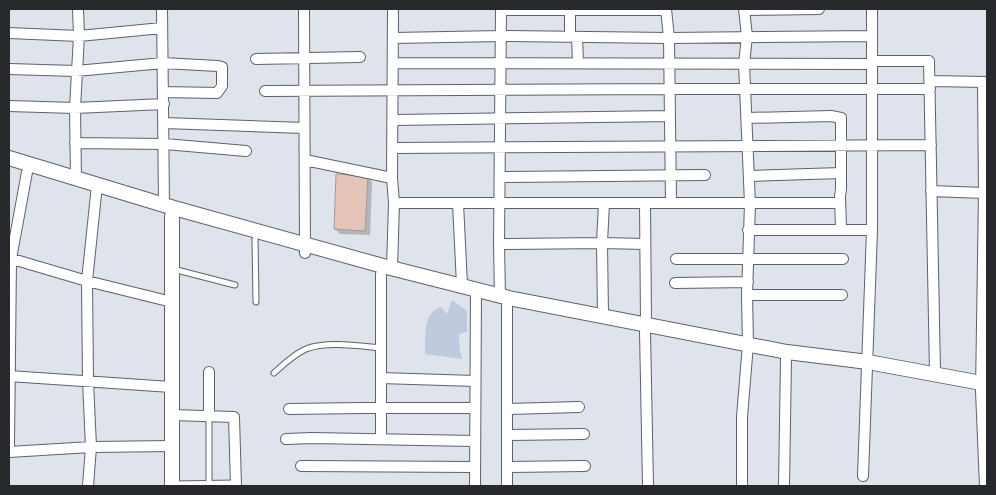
<svg xmlns="http://www.w3.org/2000/svg" width="996" height="495" font-family="'DM Sans',sans-serif">
<style>
.green{fill:#bfcade}
.shadow{fill:#0003}
.building{fill:#e5c4b9;stroke:#a69b98}
.lines{fill:none;stroke-linecap:round;stroke-linejoin:round}
.lane-casing{stroke:#5d626a;stroke-width:7}
.street-casing{stroke:#5d626a;stroke-width:12}
.secondary-casing{stroke:#5d626a;stroke-width:16}
.lane{stroke:#fff;stroke-width:5}
.street{stroke:#fff;stroke-width:10}
.secondary{stroke:#fff;stroke-width:14}
</style>
<rect width="100%" height="100%" fill="#dee3ec"/>
<path class="green" d="M 452,300 L 467,311 L 467,332 L 459,334 L 460,352 L 462,359 L 425,354 C 426,337 422,313 441,307 L 447,314 Z"/>
<path class="shadow" d="M 367,177 L 372,182 L 370,235 L 340,234 L 335,229 Z"/>
<path class="building" d="M 336,174 L 368,176 L 365,231 L 334,229 Z"/>
<g class="lines">
<defs>
<path id="lane" d="M 255,239 L 256,302
M 173,269 L 235,285
M 274,373 C 284,364 294,354 306,349 C 327,341 359,346 381,348
M 209,416 L 209,486
M 174,484 L 235,483"/>
<path id="street" d="M 162,9 L 164,205
M 304,9 L 305,253
M 666,9 L 669,38 L 872,36
M 501,10 L 666,10
M 744,10 L 819,9
M 9,33 L 79,36 L 162,28
M 570,37 L 570,9
M 577,37 L 578,63
M 393,38 L 501,36 L 669,38 L 671,203
M 256,59 L 360,57
M 872,61 L 929,61 L 935,373
M 393,63 L 872,64
M 9,69 L 76,71 L 163,63 L 218,66 L 222,67 L 222,86 L 217,93 L 163,92
M 930,81 L 987,82
M 983,82 L 984,193 L 981,391 L 985,486
M 265,91 L 670,89 L 930,89
M 9,106 L 75,108 L 164,104
M 747,118 L 831,116 L 841,118 L 841,189 L 840,196 L 841,230
M 394,120 L 670,116
M 164,123 L 304,128
M 75,143 L 165,144 L 246,151
M 394,148 L 931,145
M 305,160 L 392,178
M 750,176 L 841,173
M 500,177 L 705,175
M 76,180 L 75,108 L 79,36 L 78,9
M 931,191 L 984,193
M 394,203 L 840,203
M 458,203 L 462,285
M 645,203 L 646,324
M 748,230 L 872,230
M 499,244 L 602,243 L 645,244
M 9,258 L 87,281 L 172,302
M 676,259 L 843,259
M 392,268 L 394,203 L 392,178 L 393,9
M 381,274 L 381,439
M 675,283 L 748,282
M 747,295 L 842,295
M 500,296 L 499,244 L 501,9
M 507,306 L 507,486
M 603,315 L 602,243 L 604,203
M 645,331 L 648,486
M 209,372 L 209,416
M 9,376 L 171,387
M 381,378 L 475,381
M 289,409 L 362,408 L 475,408
M 508,409 L 579,407
M 172,415 L 234,417 L 236,486
M 508,435 L 584,434
M 286,439 L 312,438 L 475,441
M 9,447 L 11,259 L 27,172
M 9,452 L 91,447 L 172,446
M 301,466 L 475,467
M 508,467 L 585,466
M 863,476 L 872,230 L 872,9
M 88,486 L 91,447 L 88,381 L 87,281 L 97,185
M 475,486 L 476,289
M 742,486 L 742,417 L 748,344 L 747,295 L 750,204 L 744,64 L 747,36 L 744,9
M 784,486 L 786,359"/>
<path id="secondary" d="M 9,158 L 174,208 L 383,266 L 509,298 L 787,352 L 868,362 L 987,384
M 172,216 L 172,486"/>
</defs>
<use href="#lane" class="lane-casing"/>
<use href="#street" class="street-casing"/>
<use href="#secondary" class="secondary-casing"/>
<use href="#lane" class="lane"/>
<use href="#street" class="street"/>
<use href="#secondary" class="secondary"/>
</g>
<rect width="996" height="495" fill="none" stroke="#27292c" stroke-width="20"/>
</svg>
